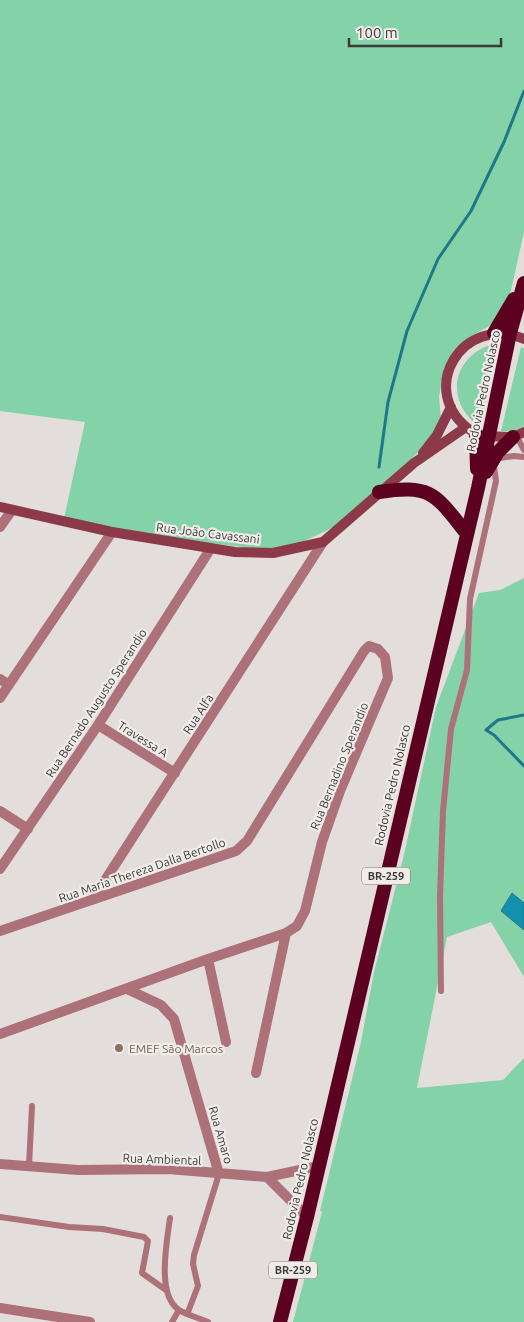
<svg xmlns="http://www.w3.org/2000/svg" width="524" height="1322" font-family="Ubuntu,sans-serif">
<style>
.green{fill:#84d2a7}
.water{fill:#1391ac;stroke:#1f778a}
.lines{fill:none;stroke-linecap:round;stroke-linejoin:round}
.stream{stroke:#1f778a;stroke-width:3}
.service{stroke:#ac7179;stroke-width:6}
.minor{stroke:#ac7179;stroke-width:10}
.secondary{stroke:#8c3a49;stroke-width:10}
.trunk{stroke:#5c0120;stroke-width:14}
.education-dot{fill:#8d6e63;stroke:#f0ece9;stroke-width:2}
.labels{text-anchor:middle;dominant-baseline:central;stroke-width:4.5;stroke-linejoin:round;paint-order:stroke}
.shield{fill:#f0ece9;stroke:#726f6e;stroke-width:1}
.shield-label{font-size:11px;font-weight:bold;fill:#3c3a39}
.street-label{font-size:12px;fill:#3c3a39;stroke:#f0ece9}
.education-label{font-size:12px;fill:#785e54;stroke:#f0ece9;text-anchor:start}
</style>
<rect width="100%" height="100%" fill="#e3dedb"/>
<path class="green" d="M 0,0 L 524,0 L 524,232 L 510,295 L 498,321 L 468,338 L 453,351 L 443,374 L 439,397 L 441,419 L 430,441 L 403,467 L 334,527 L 296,545 L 264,550 L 63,523 L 85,422 L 0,411 Z
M 498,343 L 480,427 C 442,401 453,352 498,343 Z
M 521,347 L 524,349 L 524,426 L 513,431 L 501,431 Z
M 524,578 L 524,903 L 512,893 L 501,911 L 524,930 L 524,977 L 491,922 L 447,937 L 417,1088 L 503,1080 L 524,1058 L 524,1322 L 293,1322 L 322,1212 L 320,1211 L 361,1042 L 374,972 L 404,855 L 436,707 L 479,593 L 500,590 Z"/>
<path class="water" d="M 512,893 L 524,903 L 524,930 L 501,911 Z"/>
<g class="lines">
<path class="stream" d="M 379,467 L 388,402 L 407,331 L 438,259 L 471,211 L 504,142 L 524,91
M 524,715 L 498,720 L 486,730 L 494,735 L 524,766"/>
<path class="service" d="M 516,435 L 524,450
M 441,991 L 440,896 L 443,811 L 451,729 L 467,670 L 470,599 L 496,481 L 493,459 L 514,456 L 524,457
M 29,1166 L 32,1106
M 0,1217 L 69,1227 L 103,1229 L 144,1237 L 148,1241 L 142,1273 L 166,1290
M 170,1218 C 167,1241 156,1295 179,1310 C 187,1315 199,1318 208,1322
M 188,1312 L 198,1286 L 193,1264 L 194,1255 L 219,1174
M 172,1322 L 179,1310"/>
<path class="minor" d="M 0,527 L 12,510
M 0,679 L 9,685
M 0,698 L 112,532
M 98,725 L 175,773
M 0,811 L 28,829
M 0,869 L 98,725 L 211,548
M 93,899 L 323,542
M 0,931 L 236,851 L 247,841 L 364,651 L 369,646 L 378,649 L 385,657 L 388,678 L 340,791 L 322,842 L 305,911 L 297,926 L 286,933 L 208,959 L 0,1034
M 208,959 L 226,1042
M 127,989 L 161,1005 L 174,1019 L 219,1174
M 256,1073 L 286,933
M 0,1164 L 78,1170 L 168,1169 L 267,1177 L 307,1217
M 267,1177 L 319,1166
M 0,1308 L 90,1322"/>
<path class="secondary" d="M 470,430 C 416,391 462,313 524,339
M 484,436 L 513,437 L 524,432
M 423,453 L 437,435 L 451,407
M 0,507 L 112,532 L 235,552 L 273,553 L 323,542 L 414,463 L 466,427"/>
<path class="trunk" d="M 494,333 L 514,299
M 476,433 L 477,469
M 486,472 L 498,452 L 513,437
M 379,492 C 432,484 435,494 467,534
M 280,1322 L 307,1217 L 478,488 L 510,333 L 524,283"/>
</g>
<circle class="education-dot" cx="119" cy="1048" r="5"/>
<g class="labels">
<g class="shield">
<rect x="362" y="867.5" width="48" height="17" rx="4"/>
<rect x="269" y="1261.5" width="48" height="17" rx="4"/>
</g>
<g class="shield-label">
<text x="386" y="876">BR-259</text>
<text x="293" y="1270">BR-259</text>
</g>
<g class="street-label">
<text transform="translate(483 391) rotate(-78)">Rodovia Pedro Nolasco</text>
<text transform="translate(208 533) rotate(7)">Rua João Cavassani</text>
<text transform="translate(96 703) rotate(-57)">Rua Bernado Augusto Sperandio</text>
<text transform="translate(198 714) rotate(-57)">Rua Alfa</text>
<text transform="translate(143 739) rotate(32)">Travessa A</text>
<text transform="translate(339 766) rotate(-68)">Rua Bernadino Sperandio</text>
<text transform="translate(392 785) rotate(-77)">Rodovia Pedro Nolasco</text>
<text transform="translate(142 870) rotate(-19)">Rua Maria Thereza Dalla Bertollo</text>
<text transform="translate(221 1135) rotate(74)">Rua Amaro</text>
<text transform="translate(162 1159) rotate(2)">Rua Ambiental</text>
<text transform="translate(300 1179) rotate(-77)">Rodovia Pedro Nolasco</text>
</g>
<g class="education-label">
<text x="129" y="1048">EMEF São Marcos</text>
</g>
</g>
<path d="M349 38v8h152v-8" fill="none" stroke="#3c3a39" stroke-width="2.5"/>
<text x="356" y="38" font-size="15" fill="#3c3a39" stroke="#f0ece9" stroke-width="4" paint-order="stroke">100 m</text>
</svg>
